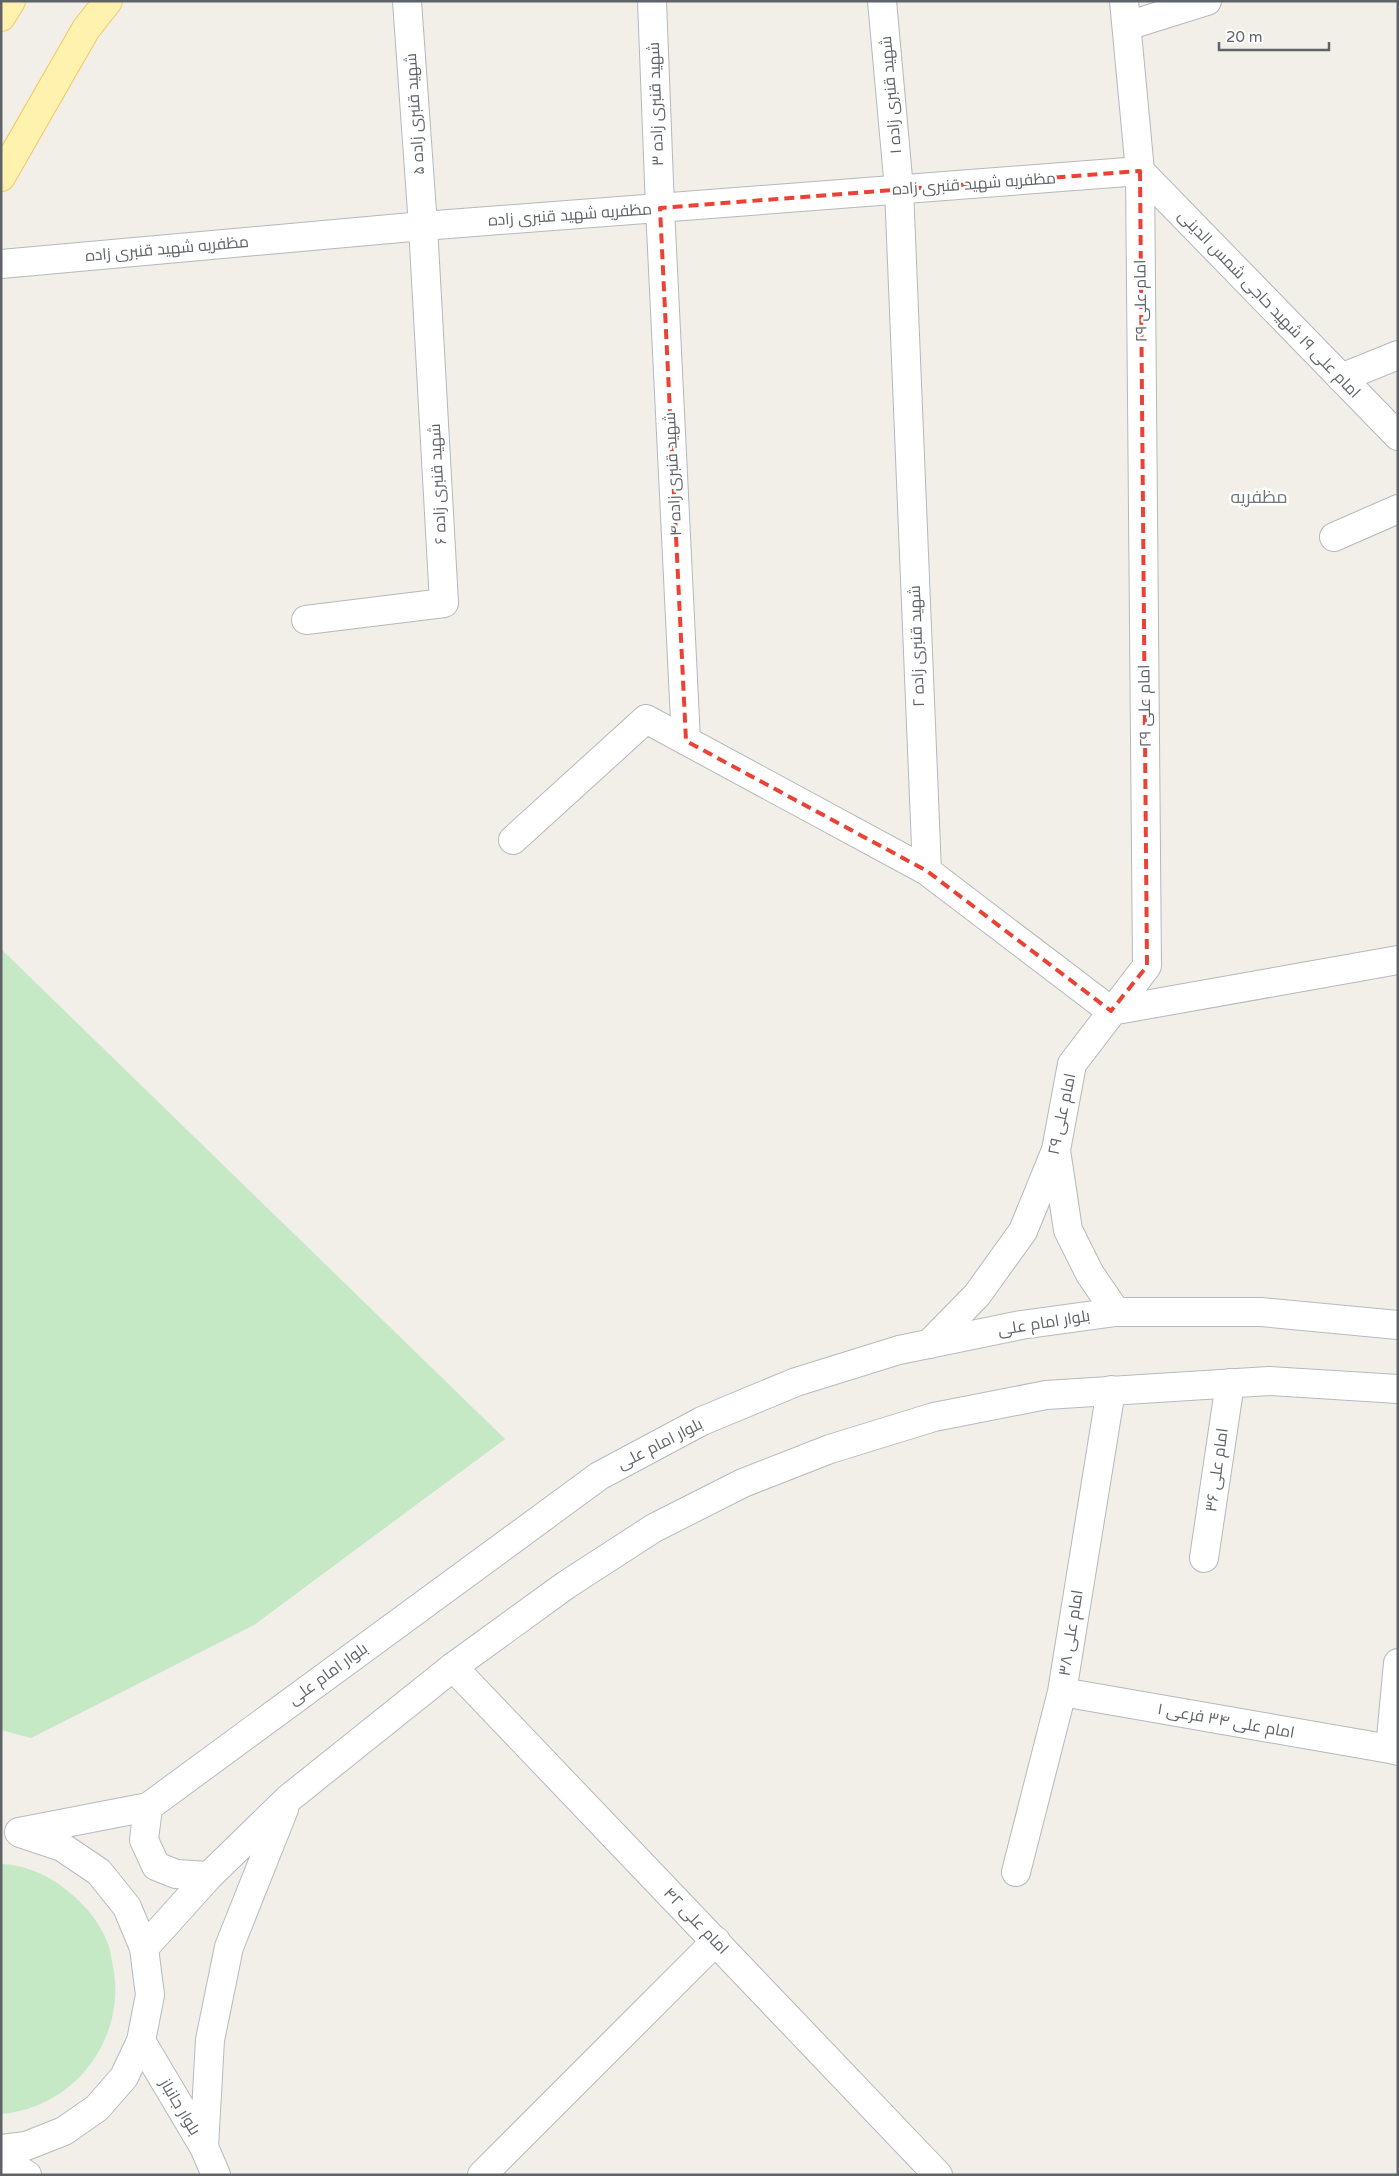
<svg xmlns="http://www.w3.org/2000/svg" width="1399" height="2176" font-family="'Varela Round',Cairo,sans-serif">
<style>
.green{fill:#c5e8c5}
.lines{fill:none;stroke-linecap:round;stroke-linejoin:round}
.street-casing{stroke:#b5b8bc;stroke-width:30}
.secondary-casing{stroke:#b6babf;stroke-width:30}
.primary-casing{stroke:#f2c960;stroke-width:30}
.street{stroke:#fff;stroke-width:28}
.secondary{stroke:#fff;stroke-width:28}
.primary{stroke:#fff2af;stroke-width:28}
.marked{fill:none;stroke:#ea4335;stroke-width:4;stroke-dasharray:10 6;stroke-linejoin:round}
.labels{text-anchor:middle;dominant-baseline:central;stroke-width:5;stroke-linejoin:round;paint-order:stroke}
.street-label{font-size:16px;fill:#5f6368;stroke:#fff}
.neighbourhood-label{font-size:18px;fill:#70757a;stroke:#fff}
</style>
<rect width="100%" height="100%" fill="#f1efe8"/>
<path class="green" d="M 1,949 L 505,1439 L 254,1625 L 31,1738 L 1,1730 Z
M 1,1864 C 26,1865 51,1876 70,1893 C 86,1906 101,1924 108,1944 C 111,1951 111,1959 113,1966 C 127,2038 75,2108 1,2114 Z"/>
<g class="lines">
<defs>
<path id="street" d="M 652,1 L 660,208 L 686,741
M 882,1 L 899,189 L 927,871 L 1111,1011 L 1398,960
M 1127,26 L 1207,1
M 1,264 L 423,226 L 1140,171 L 1398,436
M 1341,378 L 1398,355
M 1334,537 L 1398,509
M 306,620 L 444,603 L 423,226 L 407,1
M 513,840 L 646,719 L 927,871
M 1056,1150 L 1068,1230 L 1090,1274 L 1116,1312
M 929,1344 L 977,1295 L 1023,1231 L 1056,1150 L 1072,1064 L 1147,966 L 1140,171 L 1124,1
M 1204,1558 L 1230,1383
M 1398,1663 L 1390,1749 L 1398,1751
M 453,1667 L 938,2175
M 1062,1692 L 1390,1749
M 1016,1872 L 1062,1692 L 1111,1390
M 482,2175 L 716,1941"/>
<path id="secondary" d="M 148,1807 L 144,1840 L 156,1866 L 176,1874 L 209,1876
M 19,1832 L 148,1807 L 599,1476 L 702,1421 L 796,1382 L 899,1350 L 1021,1325 L 1116,1312 L 1261,1312 L 1398,1325
M 144,1948 L 209,1876 L 288,1799 L 453,1667 L 566,1585 L 654,1528 L 743,1483 L 830,1449 L 934,1417 L 1046,1395 L 1269,1381 L 1398,1389
M 141,2041 L 204,2147 L 216,2175
M 204,2147 L 210,2040 L 229,1947 L 284,1809
M 1,2149 L 26,2146 L 64,2131 L 97,2108 L 124,2077 L 141,2041 L 150,1995 L 144,1948 L 127,1907 L 99,1872 L 62,1847 L 20,1833
M 1,2160 L 27,2175"/>
<path id="primary" d="M 1,17 L 11,1
M 1,177 L 86,29 L 108,1"/>
</defs>
<use href="#street" class="street-casing"/>
<use href="#secondary" class="secondary-casing"/>
<use href="#primary" class="primary-casing"/>
<use href="#street" class="street"/>
<use href="#secondary" class="secondary"/>
<use href="#primary" class="primary"/>
</g>
<path class="marked" d="M 1140,171 L 1147,966 L 1111,1011 L 927,871 L 686,741 L 660,208 Z"/>
<g class="labels">
<g class="street-label">
<text transform="translate(891 95) rotate(-95)">شهید قنبری زاده ۱</text>
<text transform="translate(656 104) rotate(-92)">شهید قنبری زاده ۳</text>
<text transform="translate(415 114) rotate(-94)">شهید قنبری زاده ۵</text>
<text transform="translate(974 184) rotate(-4)">مظفریه شهید قنبری زاده</text>
<text transform="translate(570 215) rotate(-4)">مظفریه شهید قنبری زاده</text>
<text transform="translate(167 249) rotate(-5)">مظفریه شهید قنبری زاده</text>
<text transform="translate(1141 301) rotate(-91)">امام علی ۲۹</text>
<text transform="translate(1269 304) rotate(46)">امام علی ۱۹ شهید حاجی شمس الدینی</text>
<text transform="translate(673 474) rotate(-93)">شهید قنبری زاده ۴</text>
<text transform="translate(438 484) rotate(-93)">شهید قنبری زاده ۶</text>
<text transform="translate(917 646) rotate(-92)">شهید قنبری زاده ۲</text>
<text transform="translate(1145 706) rotate(-91)">امام علی ۲۹</text>
<text transform="translate(1062 1114) rotate(-78)">امام علی ۲۹</text>
<text transform="translate(1044 1323) rotate(-9)">بلوار امام علی</text>
<text transform="translate(660 1444) rotate(-27)">بلوار امام علی</text>
<text transform="translate(1217 1470) rotate(-82)">امام علی ۳۶</text>
<text transform="translate(1071 1633) rotate(-81)">امام علی ۳۸</text>
<text transform="translate(328 1674) rotate(-36)">بلوار امام علی</text>
<text transform="translate(1226 1721) rotate(10)">امام علی ۳۴ فرعی ۱</text>
<text transform="translate(696 1921) rotate(46)">امام علی ۴۲</text>
<text transform="translate(180 2107) rotate(59)">بلوار جانباز</text>
</g>
<g class="neighbourhood-label">
<text x="1259" y="497">مظفریه</text>
</g>
</g>
<rect width="1399" height="2176" fill="none" stroke="#5f6368" stroke-width="5"/>
<path d="M1219 42v8h110v-8" fill="none" stroke="#5f6368" stroke-width="2.5"/>
<text x="1226" y="42" font-size="15" fill="#5f6368" stroke="#ffffff" stroke-width="4" paint-order="stroke">20 m</text>
</svg>
